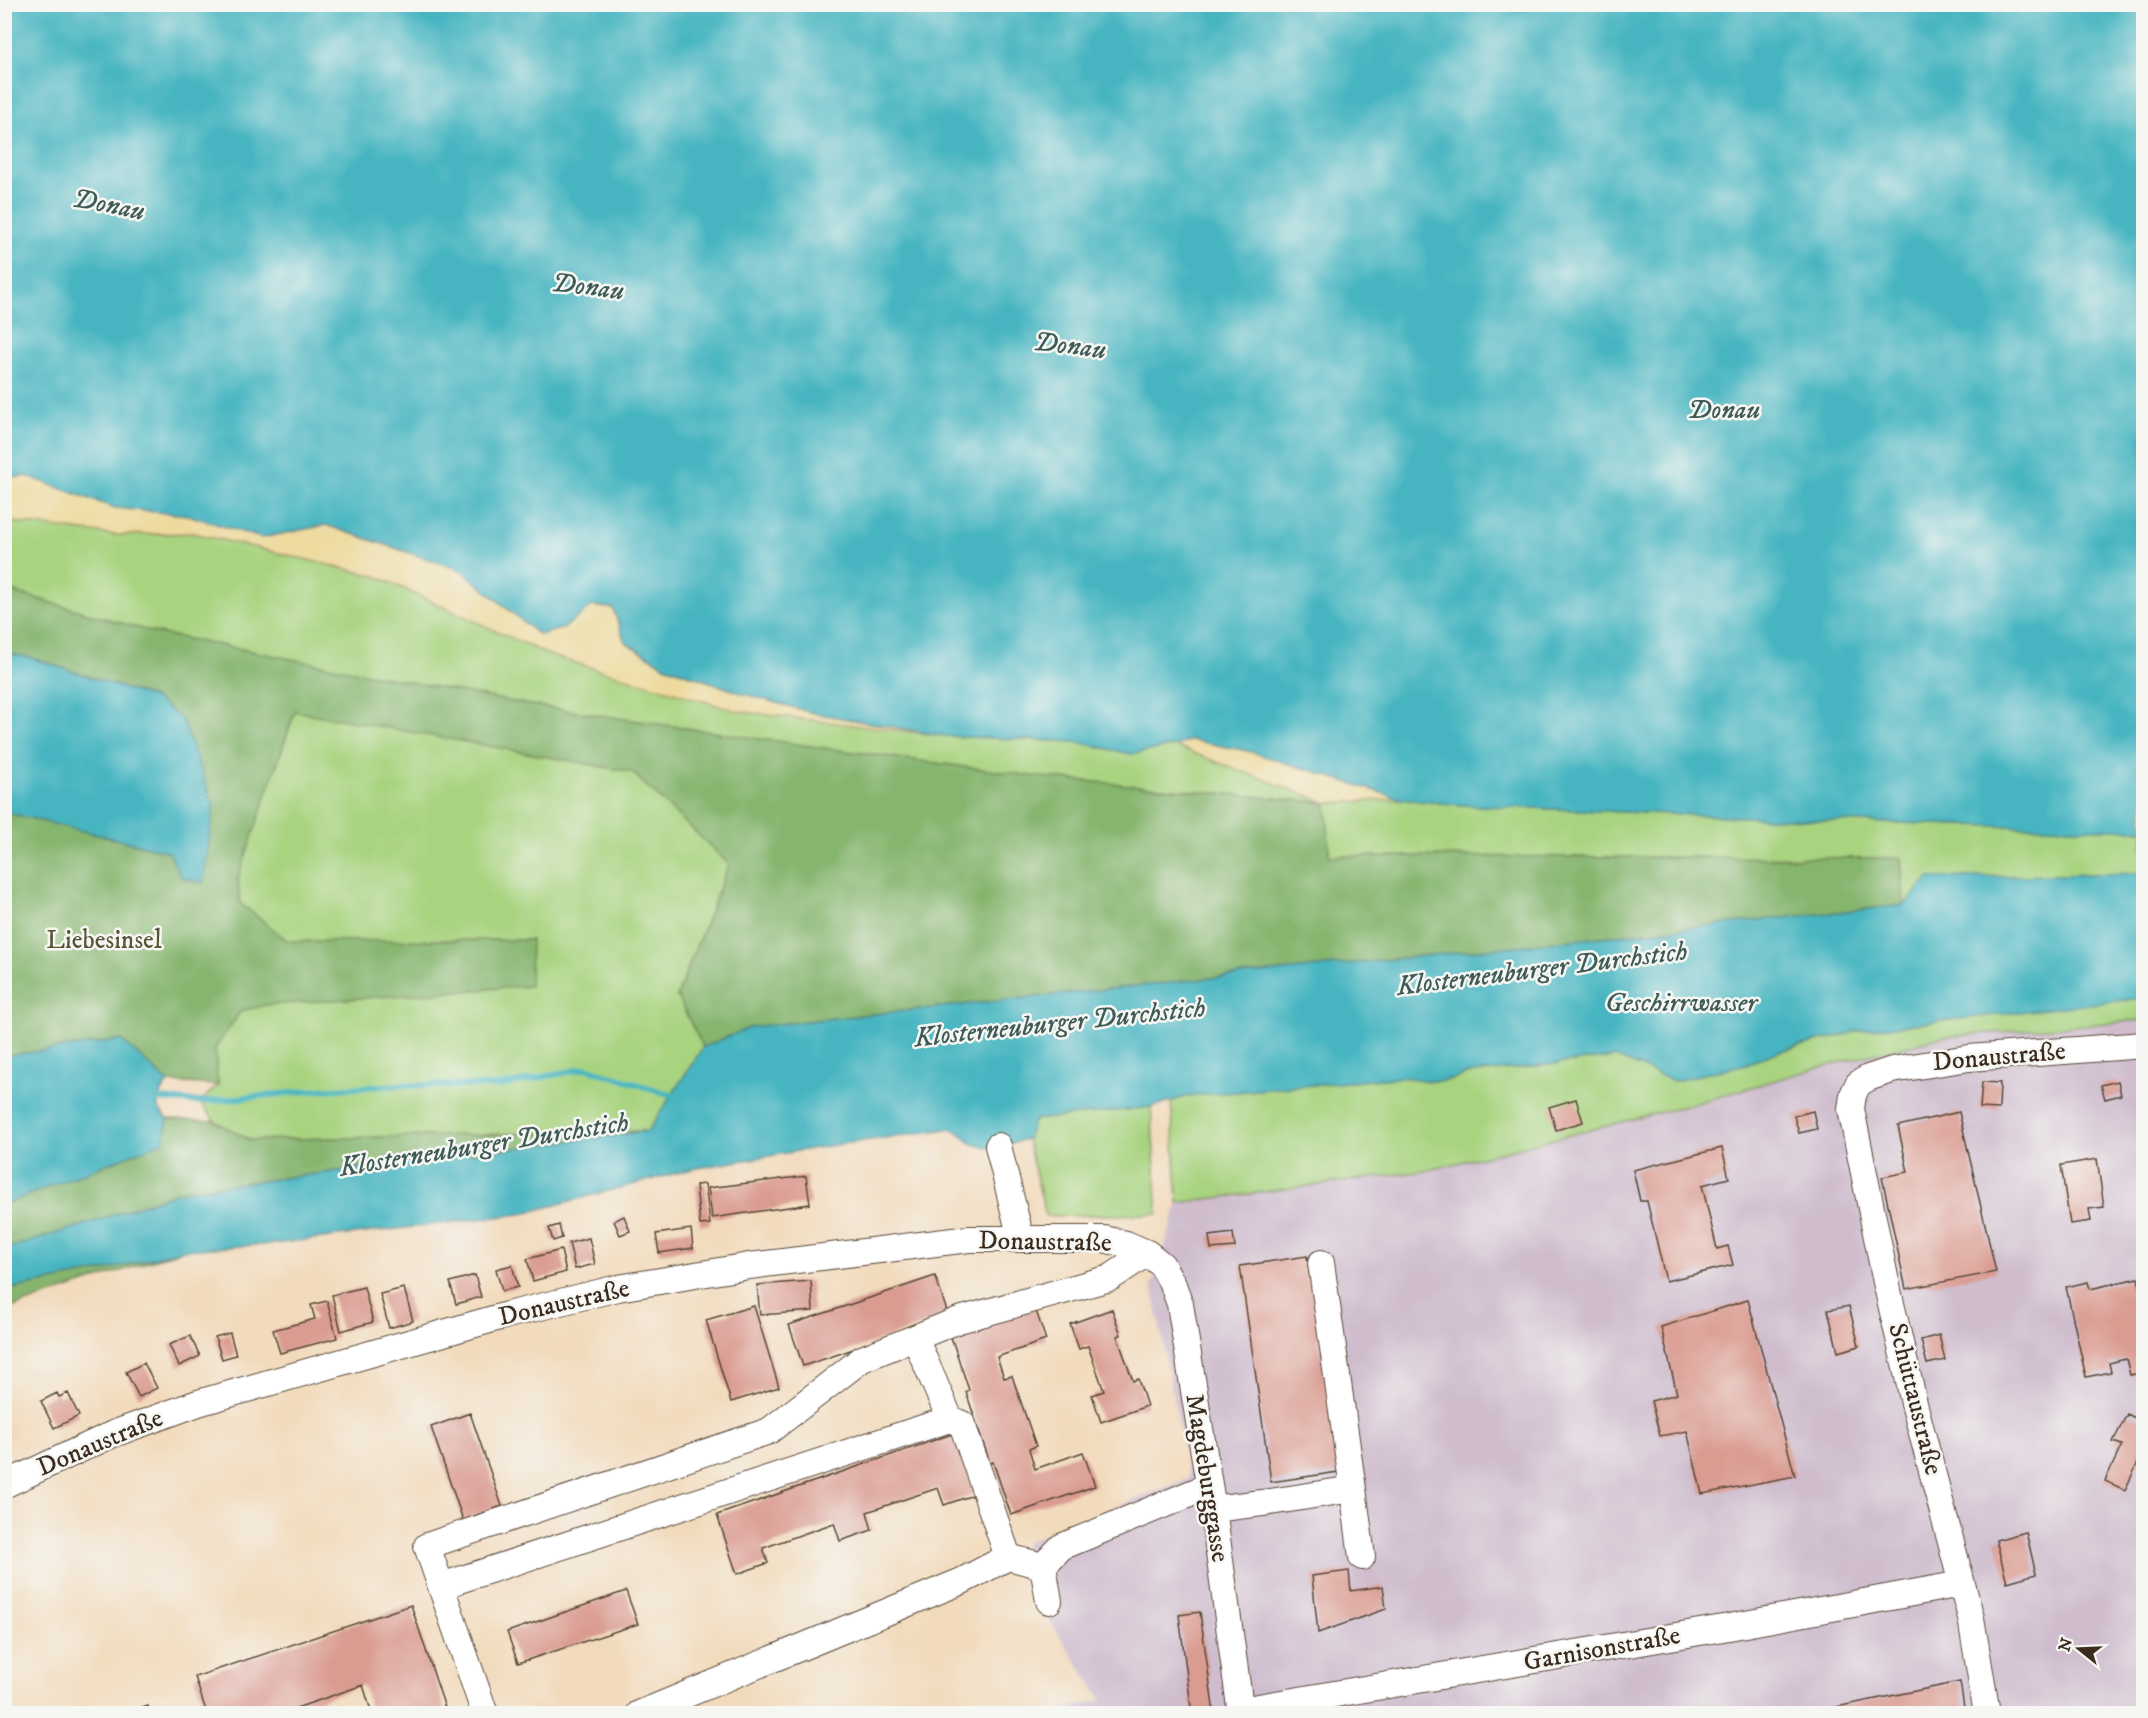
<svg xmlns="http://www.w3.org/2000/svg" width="2148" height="1718" font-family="'IM FELL DW Pica',serif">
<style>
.industrial{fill:#cfbdce}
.green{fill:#a8d37f;stroke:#727e4e;stroke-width:1.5}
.forest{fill:#86b56e;stroke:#607046;stroke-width:1.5}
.sand{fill:#eeda9e;stroke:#94825e;stroke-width:1.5}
.water{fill:#47b5c1;stroke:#417070;stroke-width:1.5}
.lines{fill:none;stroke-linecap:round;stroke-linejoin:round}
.stream{stroke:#47b5c1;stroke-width:6}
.building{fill:#da9b91}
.minor-casing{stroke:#564536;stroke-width:28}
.minor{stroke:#fff;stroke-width:26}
.labels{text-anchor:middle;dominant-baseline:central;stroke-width:5;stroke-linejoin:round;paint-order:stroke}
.park-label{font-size:26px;fill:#565436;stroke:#f6f6f2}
.street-label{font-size:26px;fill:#3b2a1e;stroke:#f6f6f2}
.water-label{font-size:27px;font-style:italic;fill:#3f5b57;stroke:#f6f6f2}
</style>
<rect width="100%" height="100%" fill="#f6f6f2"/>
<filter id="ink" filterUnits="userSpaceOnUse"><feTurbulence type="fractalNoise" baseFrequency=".0167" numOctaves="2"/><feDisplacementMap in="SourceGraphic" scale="12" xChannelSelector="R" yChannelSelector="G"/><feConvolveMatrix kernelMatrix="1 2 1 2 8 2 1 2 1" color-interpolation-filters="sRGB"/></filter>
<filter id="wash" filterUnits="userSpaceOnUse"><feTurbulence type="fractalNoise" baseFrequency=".008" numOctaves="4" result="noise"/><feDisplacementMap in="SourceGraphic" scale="24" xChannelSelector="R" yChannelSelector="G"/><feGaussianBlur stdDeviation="1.35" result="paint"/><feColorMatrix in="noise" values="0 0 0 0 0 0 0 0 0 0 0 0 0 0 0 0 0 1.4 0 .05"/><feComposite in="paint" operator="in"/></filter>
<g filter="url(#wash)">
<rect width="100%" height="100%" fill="#f2dbbd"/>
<path class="industrial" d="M 2143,1020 L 2143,1713 L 1046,1713 L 1102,1700 L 1020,1576 L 1026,1542 L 1189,1478 L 1152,1286 L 1178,1203 L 1425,1171 L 1682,1107 L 1821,1067 L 1943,1037 Z"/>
<path class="green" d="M 5,521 L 116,535 L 193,533 L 376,576 L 549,655 L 945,736 L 1077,742 L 1131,754 L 1175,746 L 1327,803 L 1401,799 L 1462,805 L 1861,822 L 2143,830 L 2143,873 L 1929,878 L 1904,905 L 1901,858 L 1329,856 L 1326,803 L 1040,777 L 809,746 L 530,705 L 152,632 L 5,589 Z
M 295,711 L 632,772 L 729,864 L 677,996 L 703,1047 L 648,1131 L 249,1140 L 215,1121 L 200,1102 L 218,1085 L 215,1048 L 241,1011 L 531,940 L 288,941 L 240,903 L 238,878 Z
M 2143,992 L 2143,1020 L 1943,1037 L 1821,1067 L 1682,1107 L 1425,1171 L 1178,1203 L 1171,1101 L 1189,1096 L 1405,1077 C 1430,1082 1443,1084 1467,1074 L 1615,1057 L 1674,1081 L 1746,1064 L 1780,1051 L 1862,1030 Z
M 1151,1107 L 1158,1214 L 1046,1216 L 1027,1139 L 1033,1120 Z"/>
<path class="forest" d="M 4,589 L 152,632 L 530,705 L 809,746 L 1040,777 L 1327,803 L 1329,856 L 1901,858 L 1904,905 L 752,1027 L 703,1047 L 677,996 L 729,864 L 632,772 L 295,711 L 238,878 L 240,903 L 288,941 L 531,940 L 530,986 L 266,1005 L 241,1011 L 215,1048 L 218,1085 L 168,1082 L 121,1040 L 5,1056 L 5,812 L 169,852 L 182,877 L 154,698 L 29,657 L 5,653 Z
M 168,1119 L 215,1121 L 249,1140 L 648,1131 L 182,1191 L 90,1223 L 5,1249 L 5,1204 L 163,1142 Z
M 183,1250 L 5,1310 L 4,1290 L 107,1270 Z"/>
<path class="sand" d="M 27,476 L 115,508 L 188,515 L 261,538 L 325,525 L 461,570 L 539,635 L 564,628 L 592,606 L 613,609 L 625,642 L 665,666 L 741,693 L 813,713 L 945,736 L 737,711 L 549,655 L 376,576 L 193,533 L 116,535 L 5,521 L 5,478 Z
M 1191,740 L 1248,751 L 1401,799 L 1327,803 L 1175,746 Z"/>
<path class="water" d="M 5,4 L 2143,5 L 2143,830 L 1861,822 L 1462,805 L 1401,799 L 1248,751 L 1191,740 L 1175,746 L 1131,754 L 1077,742 L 945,736 L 813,713 L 741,693 L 665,666 L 625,642 L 613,608 L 592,606 L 564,628 L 539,635 L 461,570 L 326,525 L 261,538 L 188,515 L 115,508 L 27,476 L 5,478 Z
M 4,653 L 29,657 L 154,698 L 182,719 L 214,806 L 203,883 L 181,877 L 169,852 L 5,812 Z
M 2143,873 L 2143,998 L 1862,1030 L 1780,1051 L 1746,1064 L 1674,1081 L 1615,1057 L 1467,1074 C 1443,1084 1430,1082 1405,1077 L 1189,1096 L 1151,1107 L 1034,1120 L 1027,1139 C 1008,1144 989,1152 971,1143 C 961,1137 962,1131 948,1129 L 828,1146 L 692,1169 L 521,1214 L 273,1244 L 183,1250 L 107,1270 L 5,1290 L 5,1249 L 90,1223 L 182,1191 L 648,1131 L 703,1047 L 751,1027 L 1904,905 L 1929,878 Z
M 121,1040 L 168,1082 L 158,1099 L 158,1108 L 168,1119 L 163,1142 L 5,1204 L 5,1056 Z"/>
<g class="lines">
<path class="stream" d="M 158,1099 L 200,1102 L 319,1090 L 398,1085 L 500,1086 L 586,1068 L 678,1097"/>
</g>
<g id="blocks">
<path class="building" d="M 2118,1081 L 2121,1095 L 2105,1099 L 2101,1085 Z
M 1982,1082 L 2000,1083 L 1999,1109 L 1980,1108 Z
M 1576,1099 L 1583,1122 L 1556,1130 L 1549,1107 Z
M 1813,1111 L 1817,1129 L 1799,1133 L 1794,1116 Z
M 1959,1112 L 1996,1272 L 1906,1289 L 1882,1177 L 1908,1172 L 1898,1126 Z
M 1722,1148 L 1729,1178 L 1702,1185 L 1717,1249 L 1728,1246 L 1733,1265 L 1666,1281 L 1647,1201 L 1640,1201 L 1633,1170 Z
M 2097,1159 L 2104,1207 L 2089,1209 L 2091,1221 L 2070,1224 L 2061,1165 Z
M 806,1176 L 810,1204 L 712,1218 L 708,1188 Z
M 705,1184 L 710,1224 L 700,1225 L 696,1185 Z
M 624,1216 L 630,1231 L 620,1235 L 614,1221 Z
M 559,1225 L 562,1238 L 553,1241 L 549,1228 Z
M 691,1229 L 693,1248 L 659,1253 L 656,1234 Z
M 1233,1233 L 1235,1247 L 1211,1249 L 1209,1236 Z
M 589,1238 L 595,1264 L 575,1269 L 569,1243 Z
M 561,1250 L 566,1272 L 533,1281 L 527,1259 Z
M 1307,1256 L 1338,1472 L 1271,1482 L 1240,1266 Z
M 512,1265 L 518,1287 L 502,1291 L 496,1269 Z
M 475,1275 L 481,1297 L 456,1304 L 450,1282 Z
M 935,1276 L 949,1317 L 803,1366 L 789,1325 Z
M 2138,1278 L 2144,1303 L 2144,1372 L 2130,1375 L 2126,1359 L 2109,1363 L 2111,1372 L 2086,1377 L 2066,1287 L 2088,1282 L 2090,1289 Z
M 811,1281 L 813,1311 L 760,1315 L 757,1285 Z
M 364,1287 L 373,1322 L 341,1331 L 332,1295 Z
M 404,1288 L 413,1321 L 389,1328 L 380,1294 Z
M 1748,1300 L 1795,1476 L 1702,1494 L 1687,1431 L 1660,1436 L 1651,1401 L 1677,1394 L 1661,1327 Z
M 327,1301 L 337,1338 L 280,1353 L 273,1330 L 315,1319 L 311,1305 Z
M 1034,1305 L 1046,1340 L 997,1357 L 1004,1378 L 1012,1376 L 1036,1446 L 1029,1449 L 1035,1469 L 1083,1452 L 1095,1486 L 1011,1515 L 993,1462 L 990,1463 L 966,1392 L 969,1390 L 950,1334 Z
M 754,1306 L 779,1387 L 731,1402 L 706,1320 Z
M 1849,1306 L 1859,1346 L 1838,1352 L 1828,1310 Z
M 1112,1309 L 1121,1335 L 1117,1336 L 1133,1381 L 1138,1379 L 1147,1406 L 1101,1422 L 1092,1395 L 1104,1391 L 1088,1346 L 1079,1349 L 1070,1324 Z
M 230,1333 L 236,1355 L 222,1359 L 215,1337 Z
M 1939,1335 L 1945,1360 L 1927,1364 L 1921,1340 Z
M 190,1336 L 200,1356 L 179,1366 L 169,1345 Z
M 144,1363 L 157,1388 L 139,1397 L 126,1372 Z
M 57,1393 L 59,1397 L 68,1393 L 79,1416 L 54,1428 L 41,1401 Z
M 470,1413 L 502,1506 L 463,1520 L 431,1427 Z
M 2127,1414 L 2144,1422 L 2144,1450 L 2125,1490 L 2105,1481 L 2122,1445 L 2113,1442 Z
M 955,1433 L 976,1494 L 944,1505 L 938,1488 L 867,1512 L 872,1530 L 840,1541 L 834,1523 L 763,1548 L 768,1563 L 737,1574 L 717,1515 Z
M 2026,1532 L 2036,1574 L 2007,1582 L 1996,1540 Z
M 1349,1571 L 1351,1591 L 1383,1586 L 1386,1609 L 1318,1633 L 1312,1576 Z
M 626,1591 L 638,1624 L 518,1663 L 507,1632 Z
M 411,1605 L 447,1714 L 372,1714 L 363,1685 L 279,1714 L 207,1714 L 195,1677 Z
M 1200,1612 L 1214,1714 L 1192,1714 L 1179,1615 Z
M 1960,1682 L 1965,1714 L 1811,1714 L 1811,1712 Z
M 148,1706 L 150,1714 L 128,1714 L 128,1713 Z"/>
</g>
</g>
<g filter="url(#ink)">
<use href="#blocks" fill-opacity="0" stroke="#564536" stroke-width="1.5"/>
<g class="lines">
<defs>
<path id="minor" d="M 998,1146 L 1021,1239
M 1321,1263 L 1353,1489
M 950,1419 L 962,1424 L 1008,1557
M 4,1485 L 113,1434 L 198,1403 L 507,1315 L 618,1288 L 749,1266 L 969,1239 L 1104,1239 L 1126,1244 L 1147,1253 L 1162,1265 L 1173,1285 L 1180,1304 L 1213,1509 L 1241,1714
M 1213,1509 L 1270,1502 L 1353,1489 L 1362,1557
M 441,1586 L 950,1419 L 915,1338
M 1049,1601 L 1043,1566 L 1061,1547 L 1209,1486
M 1241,1710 L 1729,1627 L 1961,1584
M 485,1714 L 427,1546 L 769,1431 L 862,1359 L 959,1320 L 1110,1278 L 1147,1253
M 639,1714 L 962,1581 L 1008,1557 L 1043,1566
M 1987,1714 L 1971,1618 L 1914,1403 L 1886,1282 L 1851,1109 L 1853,1095 L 1858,1084 L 1868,1078 L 1892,1070 L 1969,1058 L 2144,1045"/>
</defs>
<use href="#minor" class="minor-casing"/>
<use href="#minor" class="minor"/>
</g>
</g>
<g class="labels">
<g class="park-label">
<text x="104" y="940">Liebesinsel</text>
</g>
<g class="street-label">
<text transform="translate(1999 1057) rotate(-5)">Donaustraße</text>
<text transform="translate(1045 1242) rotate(1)">Donaustraße</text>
<text transform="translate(564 1303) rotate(-13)">Donaustraße</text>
<text transform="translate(1915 1399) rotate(76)">Schüttaustraße</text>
<text transform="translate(100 1443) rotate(-23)">Donaustraße</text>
<text transform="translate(1207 1478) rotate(81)">Magdeburggasse</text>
<text transform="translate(1602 1649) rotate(-10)">Garnisonstraße</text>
</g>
<g class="water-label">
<text transform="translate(109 205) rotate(11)">Donau</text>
<text transform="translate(588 287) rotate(7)">Donau</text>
<text transform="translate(1070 346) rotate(7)">Donau</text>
<text x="1724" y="410">Donau</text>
<text transform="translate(1542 969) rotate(-7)">Klosterneuburger Durchstich</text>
<text x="1681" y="1003">Geschirrwasser</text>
<text transform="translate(1060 1023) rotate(-6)">Klosterneuburger Durchstich</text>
<text transform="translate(484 1145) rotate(-9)">Klosterneuburger Durchstich</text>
</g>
</g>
<rect width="2148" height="1718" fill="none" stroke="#f6f6f2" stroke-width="24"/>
<g transform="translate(2079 1649) rotate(288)" stroke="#f6f6f2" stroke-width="4.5" paint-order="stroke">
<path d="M0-4.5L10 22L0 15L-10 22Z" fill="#3b2a1e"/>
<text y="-9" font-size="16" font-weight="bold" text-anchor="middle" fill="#3b2a1e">N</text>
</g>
</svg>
